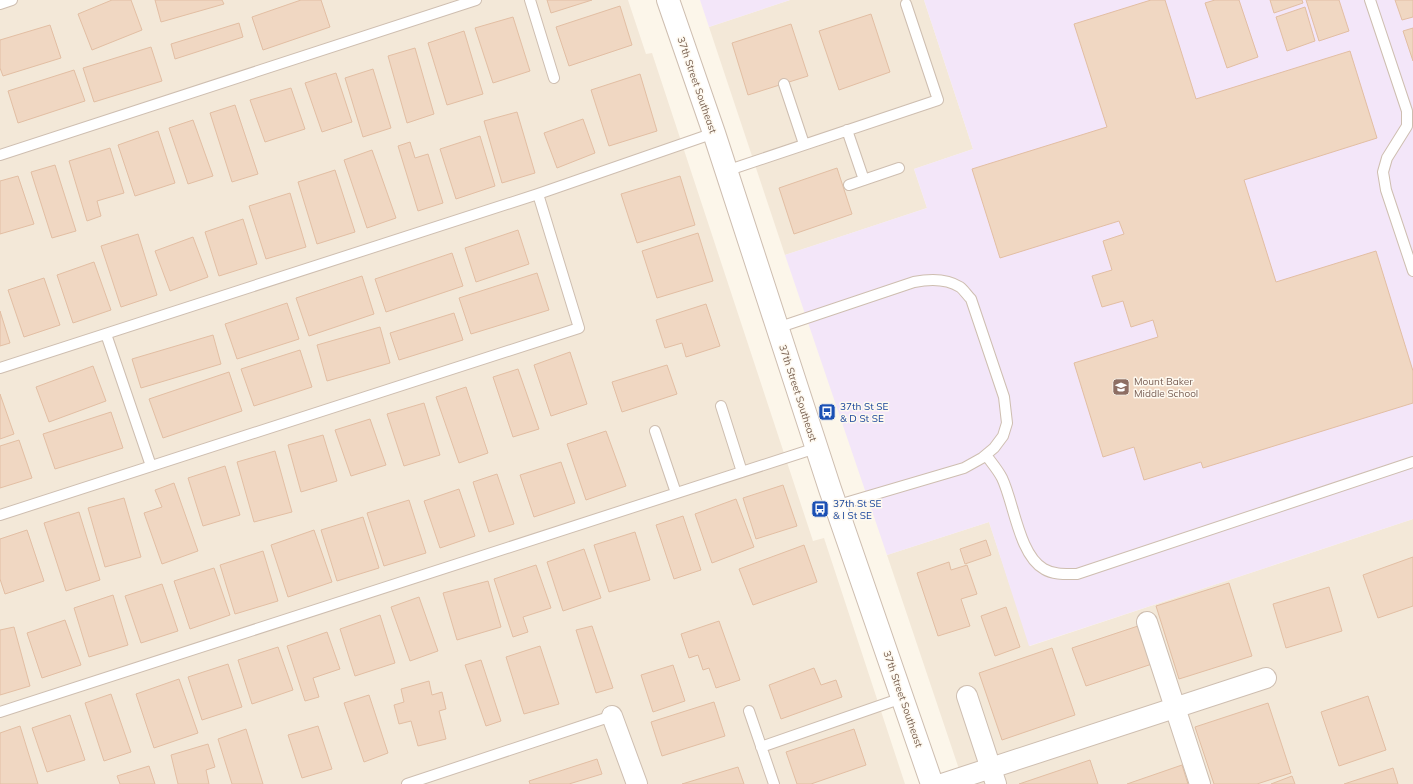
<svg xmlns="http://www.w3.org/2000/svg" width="1413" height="784" font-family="Mulish,sans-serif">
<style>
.residential{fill:#f3e8d8}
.education{fill:#f3e6f9}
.building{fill:#f0d7c2;stroke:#e2bea3}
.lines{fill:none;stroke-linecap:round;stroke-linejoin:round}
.service-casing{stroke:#cebeb0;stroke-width:12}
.minor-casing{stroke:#cebeb0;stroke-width:22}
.tertiary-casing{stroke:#cebeb0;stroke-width:24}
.service{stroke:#fff;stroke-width:10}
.minor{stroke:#fff;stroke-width:20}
.tertiary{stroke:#fff;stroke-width:22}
.labels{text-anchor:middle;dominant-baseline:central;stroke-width:3;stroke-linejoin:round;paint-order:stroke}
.street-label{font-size:10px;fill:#765e4e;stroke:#fef9f0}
.education-label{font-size:10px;fill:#785e54;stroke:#fef9f0;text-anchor:start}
.transit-label{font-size:10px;fill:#164399;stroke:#fef9f0;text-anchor:start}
</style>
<rect width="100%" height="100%" fill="#fcf6ea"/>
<path class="residential" d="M 0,0 L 628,0 L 646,54 L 652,53 L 813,541 L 824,538 L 905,784 L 0,784 Z
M 790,0 L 924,0 L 973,149 L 914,169 L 927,208 L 785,255 L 709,27 Z
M 1413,519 L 1413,784 L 964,784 L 887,555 L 989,522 L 1030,646 Z"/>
<path class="education" d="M 700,0 L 790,0 L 709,27 Z
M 924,0 L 1413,0 L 1413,519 L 1029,646 L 989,522 L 887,555 L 785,255 L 927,208 L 914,169 L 973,149 Z"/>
<path class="building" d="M 112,0 L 131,0 L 142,30 L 92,50 L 78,14 Z
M 155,0 L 222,0 L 224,4 L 161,22 Z
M 301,0 L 321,0 L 330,27 L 263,50 L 252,17 Z
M 547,0 L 592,0 L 551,13 Z
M 1151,0 L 1165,0 L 1196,99 L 1350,51 L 1377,138 L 1244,180 L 1276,282 L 1376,251 L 1413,371 L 1413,403 L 1203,468 L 1201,462 L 1144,480 L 1134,447 L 1103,457 L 1074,363 L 1158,337 L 1153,320 L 1131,327 L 1123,301 L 1102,307 L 1092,276 L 1112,270 L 1103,241 L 1124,234 L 1119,221 L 1000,258 L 972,169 L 1107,127 L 1074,24 Z
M 1215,0 L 1239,0 L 1258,57 L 1227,68 L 1205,3 Z
M 1270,0 L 1302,0 L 1303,3 L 1274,13 Z
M 1306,0 L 1339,0 L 1349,31 L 1319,41 Z
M 1395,0 L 1413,0 L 1413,17 L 1402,20 Z
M 620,6 L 632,45 L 569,66 L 556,27 Z
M 1305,7 L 1315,41 L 1287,51 L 1276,17 Z
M 871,14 L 890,72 L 839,90 L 819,31 Z
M 513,17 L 530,71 L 493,83 L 475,28 Z
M 239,23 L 243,37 L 175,59 L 171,44 Z
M 791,24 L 808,76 L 748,95 L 732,43 Z
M 50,25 L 61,58 L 3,76 L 0,68 L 0,40 Z
M 1413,28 L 1413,61 L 1403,31 Z
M 464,31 L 483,94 L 447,105 L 428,43 Z
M 151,47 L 162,81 L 94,102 L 83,68 Z
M 415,48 L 434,114 L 407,123 L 388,56 Z
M 373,69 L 391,128 L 363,137 L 345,78 Z
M 74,70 L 85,101 L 18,123 L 8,91 Z
M 336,73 L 352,122 L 322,132 L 305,83 Z
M 640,74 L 657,131 L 609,146 L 591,90 Z
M 291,88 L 305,129 L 265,142 L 250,100 Z
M 235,105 L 258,174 L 232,182 L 210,113 Z
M 517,112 L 535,173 L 502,183 L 484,121 Z
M 583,119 L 595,153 L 557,168 L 544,133 Z
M 193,120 L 213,176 L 188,184 L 169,128 Z
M 158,131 L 175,183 L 135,196 L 118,145 Z
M 480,136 L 495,186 L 456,199 L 440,149 Z
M 410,142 L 415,158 L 428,154 L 443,203 L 418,211 L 398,146 Z
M 110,148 L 124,193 L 97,201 L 101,216 L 87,221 L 69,161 Z
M 372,150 L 396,218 L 367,228 L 344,160 Z
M 55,165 L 76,231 L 52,238 L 31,172 Z
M 837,168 L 852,214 L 794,234 L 779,188 Z
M 335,170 L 355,232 L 317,244 L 298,182 Z
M 18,176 L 34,224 L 0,234 L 0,181 Z
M 680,176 L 695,225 L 637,243 L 621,194 Z
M 290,193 L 306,247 L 266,259 L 249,206 Z
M 243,219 L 257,264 L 219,276 L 205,232 Z
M 518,230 L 529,264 L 476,282 L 465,248 Z
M 698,233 L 713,281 L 657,298 L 642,251 Z
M 138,234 L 157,295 L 121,307 L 101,246 Z
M 193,237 L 208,277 L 170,291 L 155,251 Z
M 452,253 L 463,286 L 386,312 L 375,279 Z
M 94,262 L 111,310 L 73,323 L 57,275 Z
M 537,273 L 549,310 L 471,334 L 459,298 Z
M 362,276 L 374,314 L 309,336 L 296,298 Z
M 44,278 L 60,325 L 24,337 L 8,290 Z
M 287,303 L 299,339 L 237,359 L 225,324 Z
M 706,304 L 720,346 L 686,357 L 682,343 L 665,348 L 656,320 Z
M 0,311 L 10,343 L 0,346 Z
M 454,313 L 463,340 L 399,360 L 390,333 Z
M 380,327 L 390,363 L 327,381 L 317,345 Z
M 213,335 L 221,364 L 141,388 L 132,359 Z
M 300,350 L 312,387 L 254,406 L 241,369 Z
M 570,352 L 587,404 L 551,416 L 534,365 Z
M 667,365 L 677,394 L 622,412 L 612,382 Z
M 93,366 L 106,401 L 49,422 L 36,387 Z
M 518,369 L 539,429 L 513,437 L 493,377 Z
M 229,372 L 242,411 L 163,438 L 149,399 Z
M 466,387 L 488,453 L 459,463 L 436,397 Z
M 0,394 L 14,434 L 0,439 Z
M 424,403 L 440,455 L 404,466 L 387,414 Z
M 111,412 L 123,448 L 55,469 L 43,434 Z
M 370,419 L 386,465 L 351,476 L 335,430 Z
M 606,431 L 626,486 L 586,500 L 567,444 Z
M 323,435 L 337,481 L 301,492 L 288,445 Z
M 19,440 L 32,478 L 0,488 L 0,446 Z
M 275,451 L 292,512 L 254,522 L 237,462 Z
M 561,462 L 575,503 L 534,517 L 520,475 Z
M 225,466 L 240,515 L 203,526 L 188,478 Z
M 497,474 L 514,524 L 489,532 L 473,482 Z
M 174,483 L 198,551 L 162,564 L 144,513 L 162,507 L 155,490 Z
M 783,485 L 797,526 L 756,539 L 743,498 Z
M 459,489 L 475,536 L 440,548 L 424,501 Z
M 124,498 L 141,557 L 105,567 L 88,508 Z
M 736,499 L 754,547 L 712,563 L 695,514 Z
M 409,500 L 426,553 L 384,566 L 367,513 Z
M 79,512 L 100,580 L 66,591 L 44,523 Z
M 683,516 L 701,570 L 674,579 L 656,525 Z
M 363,517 L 379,568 L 337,581 L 321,530 Z
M 27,530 L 44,581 L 5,594 L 0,579 L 0,539 Z
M 314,530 L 332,582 L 288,597 L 271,545 Z
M 635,532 L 650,580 L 609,592 L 594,545 Z
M 986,540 L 991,555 L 965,564 L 960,549 Z
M 804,545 L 817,582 L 753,605 L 739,569 Z
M 584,549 L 601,598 L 563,611 L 547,562 Z
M 263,551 L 278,601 L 235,614 L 220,565 Z
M 1413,557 L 1413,606 L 1378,618 L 1363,575 Z
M 949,562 L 951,570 L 967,565 L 977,594 L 961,599 L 970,626 L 938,636 L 917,573 Z
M 536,565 L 551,608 L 523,617 L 528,632 L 513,637 L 494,579 Z
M 214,568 L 230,615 L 190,629 L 174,581 Z
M 488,581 L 501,627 L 457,640 L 443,593 Z
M 1229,583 L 1252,656 L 1179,679 L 1156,606 Z
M 162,584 L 178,631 L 141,643 L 125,596 Z
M 1329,587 L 1342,631 L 1286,648 L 1273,604 Z
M 113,595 L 128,645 L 89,657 L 74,608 Z
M 419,597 L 438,651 L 410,661 L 391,607 Z
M 1006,607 L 1020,647 L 995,656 L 981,616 Z
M 380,615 L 395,663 L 355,676 L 340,629 Z
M 65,620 L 81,665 L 42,678 L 27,633 Z
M 719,621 L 740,680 L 716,688 L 709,668 L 703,670 L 698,655 L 689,658 L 681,634 Z
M 592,626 L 613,688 L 596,693 L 576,630 Z
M 1138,626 L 1152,664 L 1086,686 L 1072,648 Z
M 14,627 L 30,686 L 0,695 L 0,630 Z
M 327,632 L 340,669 L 313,678 L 319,697 L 305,701 L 287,646 Z
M 540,646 L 559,704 L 524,714 L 506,657 Z
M 278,647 L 293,690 L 252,704 L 238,660 Z
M 1052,648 L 1075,715 L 1002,740 L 979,673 Z
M 481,660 L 501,721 L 486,726 L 465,665 Z
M 228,664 L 242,707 L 202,720 L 188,677 Z
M 673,665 L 685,701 L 653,712 L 641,675 Z
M 814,668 L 821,685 L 836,680 L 842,697 L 781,719 L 769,685 Z
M 179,679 L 198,733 L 154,748 L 136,694 Z
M 429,681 L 432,695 L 442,692 L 446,709 L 439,711 L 446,739 L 418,746 L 411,721 L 399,724 L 394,705 L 404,702 L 401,689 Z
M 111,694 L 131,752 L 104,761 L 85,703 Z
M 369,695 L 388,753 L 364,762 L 344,703 Z
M 1368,696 L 1386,750 L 1339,766 L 1321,712 Z
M 714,702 L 725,736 L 662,756 L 651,722 Z
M 1268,703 L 1291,773 L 1257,784 L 1214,784 L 1195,727 Z
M 70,715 L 85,760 L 47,772 L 32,728 Z
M 20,726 L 38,784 L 0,784 L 0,733 Z
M 318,726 L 332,769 L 302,778 L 288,735 Z
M 246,729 L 263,784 L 232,784 L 218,739 Z
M 854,729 L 866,765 L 811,784 L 797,784 L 786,752 Z
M 208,744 L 215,767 L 206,770 L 209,784 L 178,784 L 171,755 Z
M 597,759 L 602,774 L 569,784 L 530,784 L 529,781 Z
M 1090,760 L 1098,784 L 1019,784 Z
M 1182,765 L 1188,784 L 1127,784 Z
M 149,766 L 155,784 L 120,784 L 117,776 Z
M 738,767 L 744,784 L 682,784 Z
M 1393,768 L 1398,784 L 1344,784 Z
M 1292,776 L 1295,784 L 1271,784 Z"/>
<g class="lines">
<defs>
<path id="service" d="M 530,0 L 554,78
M 1370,0 L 1407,111 L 1407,126 L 1387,158 L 1383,172 L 1386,190 L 1413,271
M 0,4 L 12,0
M 784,84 L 804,144
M 847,130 L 864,180
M 0,155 L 476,0
M 726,171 L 938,100 L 906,4
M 849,185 L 899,168
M 777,328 L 914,282 C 929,279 946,278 960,287 C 964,290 967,295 971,299 L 1004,397 L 1007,423 L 1003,436 L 994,448 L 982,458 L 964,468 L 835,506
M 106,334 L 151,466
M 0,368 L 538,194 L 714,133
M 721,406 L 742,472
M 655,431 L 676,493
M 986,455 C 991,462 998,470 1002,478 C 1014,503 1019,555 1044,569 C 1054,575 1066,574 1077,574 L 1413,462
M 0,515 L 579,328 L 538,194
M 749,711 L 774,784
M 0,712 L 816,448
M 761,747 L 902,698
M 407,784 L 612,716"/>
<path id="minor" d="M 1147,622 L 1200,784
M 967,696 L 996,784
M 612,716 L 637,784
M 942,784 L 1266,678"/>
<path id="tertiary" d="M 668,0 L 714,133 L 830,489 L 932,784"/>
</defs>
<use href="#service" class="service-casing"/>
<use href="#minor" class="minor-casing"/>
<use href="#tertiary" class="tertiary-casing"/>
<use href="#service" class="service"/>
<use href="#minor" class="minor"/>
<use href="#tertiary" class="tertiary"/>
</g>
<defs>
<symbol id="school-square" viewBox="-11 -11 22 22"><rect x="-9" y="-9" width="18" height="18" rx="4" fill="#8d6e63" stroke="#fef9f0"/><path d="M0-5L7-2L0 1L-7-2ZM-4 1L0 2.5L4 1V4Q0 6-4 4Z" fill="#fff"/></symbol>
<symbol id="bus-square" viewBox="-11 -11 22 22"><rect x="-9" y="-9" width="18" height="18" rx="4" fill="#1a4fb4" stroke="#fef9f0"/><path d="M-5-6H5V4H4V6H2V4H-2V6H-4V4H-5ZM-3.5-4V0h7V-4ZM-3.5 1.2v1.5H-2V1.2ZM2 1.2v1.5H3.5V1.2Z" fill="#fff"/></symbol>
</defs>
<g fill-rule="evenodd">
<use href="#school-square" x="1111" y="377" width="20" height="20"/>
<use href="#bus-square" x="817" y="402" width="20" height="20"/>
<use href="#bus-square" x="810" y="499" width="20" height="20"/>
</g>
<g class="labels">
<g class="street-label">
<text transform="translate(697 85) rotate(71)">37th Street Southeast</text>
<text transform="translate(798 393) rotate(72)">37th Street Southeast</text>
<text transform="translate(903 699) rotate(71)">37th Street Southeast</text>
</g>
<g class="education-label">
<text x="1134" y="381">Mount Baker<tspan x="1134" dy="12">Middle School</tspan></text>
</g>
<g class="transit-label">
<text x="840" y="406">37th St SE<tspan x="840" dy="12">&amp; D St SE</tspan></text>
<text x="833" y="503">37th St SE<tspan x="833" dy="12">&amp; I St SE</tspan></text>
</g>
</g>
</svg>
